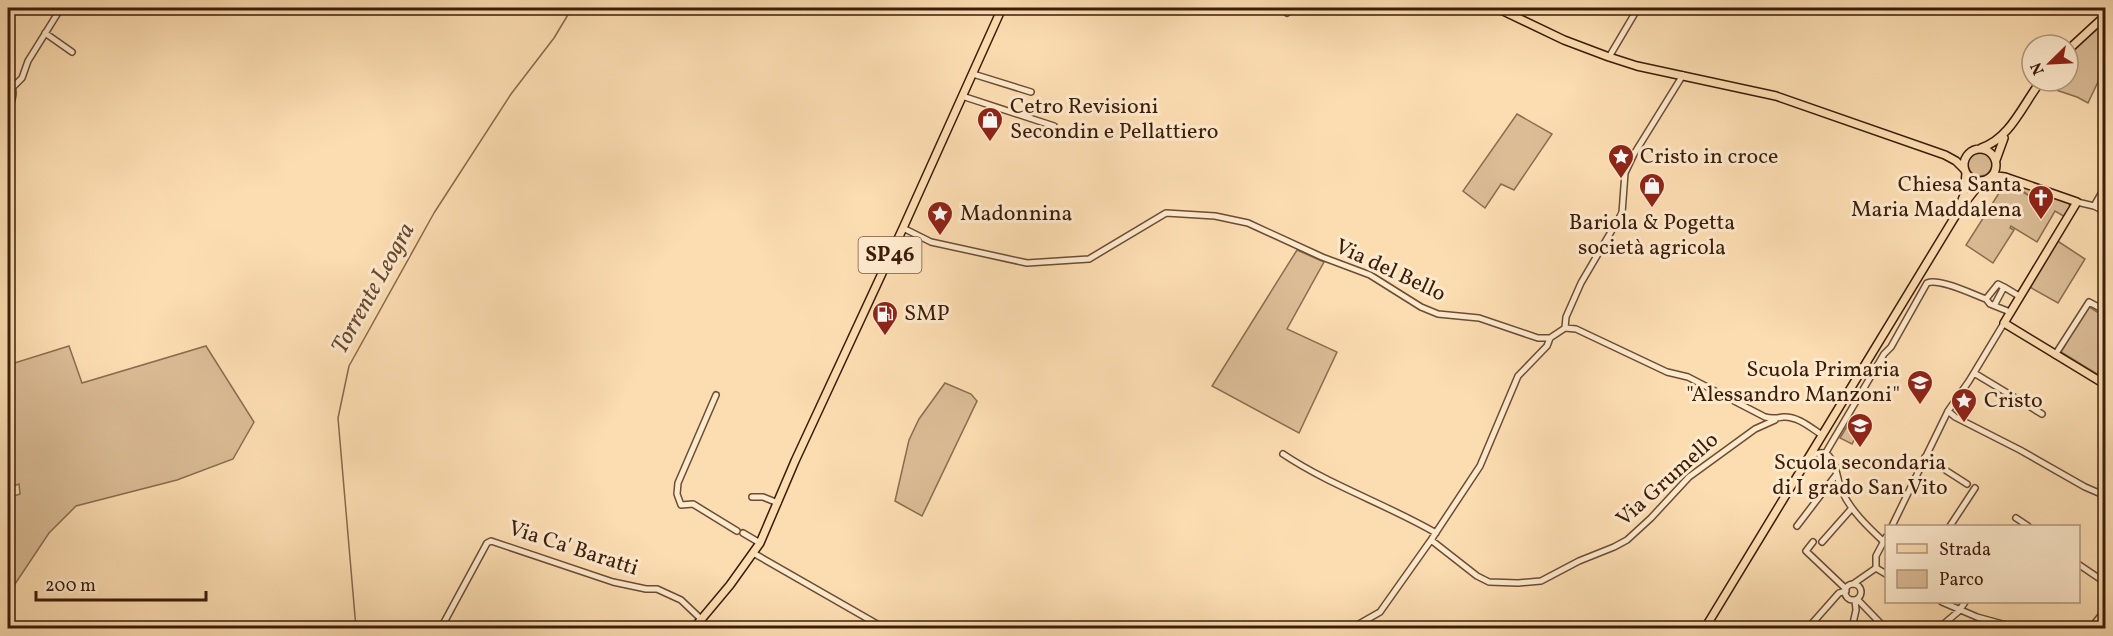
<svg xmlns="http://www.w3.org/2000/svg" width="2113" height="636" font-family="Vollkorn,serif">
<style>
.green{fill:#dbbc95;stroke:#8c6c50;stroke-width:1.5}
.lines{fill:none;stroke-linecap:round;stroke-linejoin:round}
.stream{stroke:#88684c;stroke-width:1.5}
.minor-casing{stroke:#6c4c34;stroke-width:8}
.major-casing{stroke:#3c1c0a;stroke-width:10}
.minor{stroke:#fde9cc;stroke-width:5}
.major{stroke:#fcddb1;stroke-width:7}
.labels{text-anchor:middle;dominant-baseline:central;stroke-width:6;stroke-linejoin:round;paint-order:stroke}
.shield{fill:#fde9cc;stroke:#765a44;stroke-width:1.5}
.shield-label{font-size:21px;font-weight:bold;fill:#3c1c0a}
.poi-label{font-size:22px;fill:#3c1c0a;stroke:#fde9cc;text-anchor:start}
.street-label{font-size:22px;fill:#3c1c0a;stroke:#fde9cc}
.water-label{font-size:24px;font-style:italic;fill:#684830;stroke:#fde9cc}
</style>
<rect width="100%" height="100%" fill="#fcddb1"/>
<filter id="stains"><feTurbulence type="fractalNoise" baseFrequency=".00333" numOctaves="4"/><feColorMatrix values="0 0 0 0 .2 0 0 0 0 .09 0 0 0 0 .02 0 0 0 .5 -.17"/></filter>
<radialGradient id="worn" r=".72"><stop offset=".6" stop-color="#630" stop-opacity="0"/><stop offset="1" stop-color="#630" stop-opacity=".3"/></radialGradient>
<path class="green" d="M 2105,21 L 2105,67 L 2088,103 L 2077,97 L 2041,85 L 2044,81 L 2068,81 L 2068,54 Z
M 1517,114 L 1552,134 L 1514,190 L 1501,184 L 1485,208 L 1463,191 Z
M1968 164a12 12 0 1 1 24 0a12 12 0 1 1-24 0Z
M 2008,181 L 2069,202 L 2070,209 L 2065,217 L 2055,211 L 2037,242 L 2011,226 L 2010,228 L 2014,230 L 1993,263 L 1966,245 L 2006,182 L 2033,198 Z
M 2056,240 L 2085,259 L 2058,303 L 2028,286 Z
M 1297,250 L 1324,262 L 1287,329 L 1337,352 L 1299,433 L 1212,386 Z
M 2088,306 L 2105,317 L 2105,360 L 2097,374 L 2061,352 Z
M 69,346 L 82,383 L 206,346 L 254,422 L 233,459 L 177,480 L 76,506 L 49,533 L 13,587 L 11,628 L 8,628 L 8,498 L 20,494 L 19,484 L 8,488 L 8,437 L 13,435 L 8,419 L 8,365 Z
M 945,383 L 971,394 L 977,401 L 922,516 L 895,501 L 909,440 L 919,419 Z
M 1852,418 L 1863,423 L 1852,444 L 1840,438 Z"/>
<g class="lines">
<path class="stream" d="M 356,628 L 338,418 L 349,366 L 434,213 L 511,94 L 554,38 L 572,8"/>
<defs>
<path id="minor" d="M 1287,13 L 1290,8
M 45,33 L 72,52
M 1609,57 L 1638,8
M 973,74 L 1031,92
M 8,78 C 16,90 13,99 8,111
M 13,87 L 22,78 L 28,61 L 61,8
M 962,96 L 1054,126
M 2077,202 L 2094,206 L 2106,212
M 2094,206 L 2106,185
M 903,228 L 931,242 L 1027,263 L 1089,259 L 1166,213 L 1215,216 L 1248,223 L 1322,257 L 1370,275 L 1421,307 L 1438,314 L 1479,318 L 1538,338 L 1550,338 L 1565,328 L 1576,329 L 1667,372 L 1688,377 L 1765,417 C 1773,419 1776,418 1783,417 C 1798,416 1811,428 1822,435
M 2004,287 L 2019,296
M 1986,299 L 1998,284 L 2004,287 L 1995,304
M 1565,328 L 1566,317 L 1581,283 L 1622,213 L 1625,173 L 1634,154 L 1683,75
M 2055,355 L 2089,302 L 2106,311
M 1974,373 L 2042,414
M 2099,381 L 2106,370
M 716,395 L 678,483 L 677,494 L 681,505 L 693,504 L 737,531
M 1948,411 L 1955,417 L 2020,450 L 2085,487 L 2106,496
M 1283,454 C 1331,486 1386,504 1436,533
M 1825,454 L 1884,354 L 1891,347 L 1927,283 C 1939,278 1972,294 1986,299 L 1990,304 L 2010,312
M 1811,455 C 1817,453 1823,451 1829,456 C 1837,464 1837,481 1842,491 C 1850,510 1869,528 1884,542
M 1925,457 L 1967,484
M 752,497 L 763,497 L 778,503
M 2016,518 L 2028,526
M 1797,526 L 1836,475
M 1892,526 L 1948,411 L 1969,381 L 2004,323
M 1950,526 L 1975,488
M 743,533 L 760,543
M 1886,537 L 1876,556 L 1876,568 L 1886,574
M 1431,540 L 1477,576 L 1489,582 L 1518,583 L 1541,581 L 1579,561 L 1614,547 L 1627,540 L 1651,518 L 1689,477 L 1755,429 L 1775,420
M 1813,542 L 1806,551 L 1846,589
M 1822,542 L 1852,508
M 755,554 L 884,628
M 2078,564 L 2106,583
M 1853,584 L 1876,568
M1845 592a8 8 0 1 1 16 0a8 8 0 1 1-16 0Z
M 1857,599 L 1885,628
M 1942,602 L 1977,617 L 2017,628
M 441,628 L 487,543 L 491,541 L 613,582 L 646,589 L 657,589 L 681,600 L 701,619
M 1352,628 L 1380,612 L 1431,540 L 1480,466 L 1518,376 L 1547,346 L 1550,338
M 1808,628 L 1839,593 L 1846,591
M 1852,628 L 1856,610 L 1855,600
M 1939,628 L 1959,611 L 1965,602
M 2091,628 L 2106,609"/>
<path id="major" d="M 1497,8 L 1564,40 L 1609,57 L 1637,66 L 1776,96 L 1945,155 L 1956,161 L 1964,169
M 2068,50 L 2106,15
M 1981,148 C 2010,139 2023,104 2041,81
M1964 165a16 16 0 1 1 32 0a16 16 0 1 1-32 0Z
M 1996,160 L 2004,138
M 1989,179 L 1997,176 L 2005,177 L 2077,202 L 2004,323 L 2106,385
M 1960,205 L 1964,195 L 1966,173
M 694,628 L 730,585 L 760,543 L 795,461 L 903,228 L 1002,8
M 1705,628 L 1959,210 L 1982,181"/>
</defs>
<use href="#minor" class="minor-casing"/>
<use href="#major" class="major-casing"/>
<use href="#minor" class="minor"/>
<use href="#major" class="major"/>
</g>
<defs>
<symbol id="shop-pin" viewBox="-11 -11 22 30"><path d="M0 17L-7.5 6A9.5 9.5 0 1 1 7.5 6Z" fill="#8f2418" stroke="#fde9cc"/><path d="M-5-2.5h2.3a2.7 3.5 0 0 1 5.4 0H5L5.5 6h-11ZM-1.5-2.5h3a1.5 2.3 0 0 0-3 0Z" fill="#fff"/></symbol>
<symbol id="sight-pin" viewBox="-11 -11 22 30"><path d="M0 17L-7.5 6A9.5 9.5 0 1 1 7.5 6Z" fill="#8f2418" stroke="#fde9cc"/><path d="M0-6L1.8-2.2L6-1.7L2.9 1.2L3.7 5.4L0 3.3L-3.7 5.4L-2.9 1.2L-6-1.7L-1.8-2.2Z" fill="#fff"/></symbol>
<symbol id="church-pin" viewBox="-11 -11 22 30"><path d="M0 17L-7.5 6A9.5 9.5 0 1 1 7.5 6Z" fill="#8f2418" stroke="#fde9cc"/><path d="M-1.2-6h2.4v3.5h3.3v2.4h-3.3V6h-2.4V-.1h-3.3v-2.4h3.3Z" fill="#fff"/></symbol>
<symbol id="fuel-pin" viewBox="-11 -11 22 30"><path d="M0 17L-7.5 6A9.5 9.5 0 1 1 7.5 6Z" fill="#8f2418" stroke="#fde9cc"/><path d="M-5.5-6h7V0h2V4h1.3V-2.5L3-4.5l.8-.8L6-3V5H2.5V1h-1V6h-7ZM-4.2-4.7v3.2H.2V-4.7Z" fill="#fff"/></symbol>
<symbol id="school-pin" viewBox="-11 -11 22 30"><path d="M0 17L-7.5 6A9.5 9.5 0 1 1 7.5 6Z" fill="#8f2418" stroke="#fde9cc"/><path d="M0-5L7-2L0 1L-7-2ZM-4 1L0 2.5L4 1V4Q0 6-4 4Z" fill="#fff"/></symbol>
</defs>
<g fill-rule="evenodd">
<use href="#shop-pin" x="975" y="105" width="30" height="40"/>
<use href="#sight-pin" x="1606" y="142" width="30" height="40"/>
<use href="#shop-pin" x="1637" y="171" width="30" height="40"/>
<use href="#church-pin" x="2026" y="183" width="30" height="40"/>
<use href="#sight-pin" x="925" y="199" width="30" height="40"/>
<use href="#fuel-pin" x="870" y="299" width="30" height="40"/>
<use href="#school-pin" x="1905" y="368" width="30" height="40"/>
<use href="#sight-pin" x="1949" y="386" width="30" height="40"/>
<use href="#school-pin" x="1845" y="411" width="30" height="40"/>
</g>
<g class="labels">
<rect class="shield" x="858.5" y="237" width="63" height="36" rx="4.5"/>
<g class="shield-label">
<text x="890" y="255">SP46</text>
</g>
<g class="poi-label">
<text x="1010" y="107">Cetro Revisioni<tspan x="1010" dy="25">Secondin e Pellattiero</tspan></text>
<text x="1640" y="157">Cristo in croce</text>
<text x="2022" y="185" text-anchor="end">Chiesa Santa<tspan x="2022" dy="25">Maria Maddalena</tspan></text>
<text x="960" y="214">Madonnina</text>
<text x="1652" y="223" text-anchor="middle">Bariola &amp; Pogetta<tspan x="1652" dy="25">società agricola</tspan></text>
<text x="904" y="314">SMP</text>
<text x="1900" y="370" text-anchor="end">Scuola Primaria<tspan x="1900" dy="25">"Alessandro Manzoni"</tspan></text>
<text x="1984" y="401">Cristo</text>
<text x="1860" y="463" text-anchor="middle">Scuola secondaria<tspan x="1860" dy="25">di I grado San Vito</tspan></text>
</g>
<g class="street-label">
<text transform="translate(1390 271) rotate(25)">Via del Bello</text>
<text transform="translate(1668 480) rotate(-42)">Via Grumello</text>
<text transform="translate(573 549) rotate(18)">Via Ca' Baratti</text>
</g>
<g class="water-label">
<text transform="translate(374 289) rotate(-61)">Torrente Leogra</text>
</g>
</g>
<rect width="2113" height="636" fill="none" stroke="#fcddb1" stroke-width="30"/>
<rect x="9" y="9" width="2095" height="618" fill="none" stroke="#3c1c0a" stroke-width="3"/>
<rect x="15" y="15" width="2083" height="606" fill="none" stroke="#3c1c0a" stroke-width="1.5"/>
<rect x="1885" y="525" width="195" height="78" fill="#fde9cc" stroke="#b0977e" stroke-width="1.5"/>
<rect x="1897" y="544" width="30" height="9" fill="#fcddb1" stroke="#b0977e" stroke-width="1.5"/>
<text x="1939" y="555" font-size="18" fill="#3c1c0a">Strada</text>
<rect x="1897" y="570" width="30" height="18" fill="#dbbc95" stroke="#b0977e" stroke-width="1.5"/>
<text x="1939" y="585" font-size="18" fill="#3c1c0a">Parco</text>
<g transform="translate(2050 63) rotate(246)"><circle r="28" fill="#fde9cc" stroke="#b0977e" stroke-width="1.5"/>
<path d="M0-4.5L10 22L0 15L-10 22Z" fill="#8f2418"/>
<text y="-9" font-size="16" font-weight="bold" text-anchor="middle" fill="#3c1c0a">N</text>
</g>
<path d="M36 591v9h170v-9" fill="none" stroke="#3c1c0a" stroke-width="3"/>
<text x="45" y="591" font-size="18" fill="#3c1c0a" stroke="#fde9cc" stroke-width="4.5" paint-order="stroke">200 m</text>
<rect width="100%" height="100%" filter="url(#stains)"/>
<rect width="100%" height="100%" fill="url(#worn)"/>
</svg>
